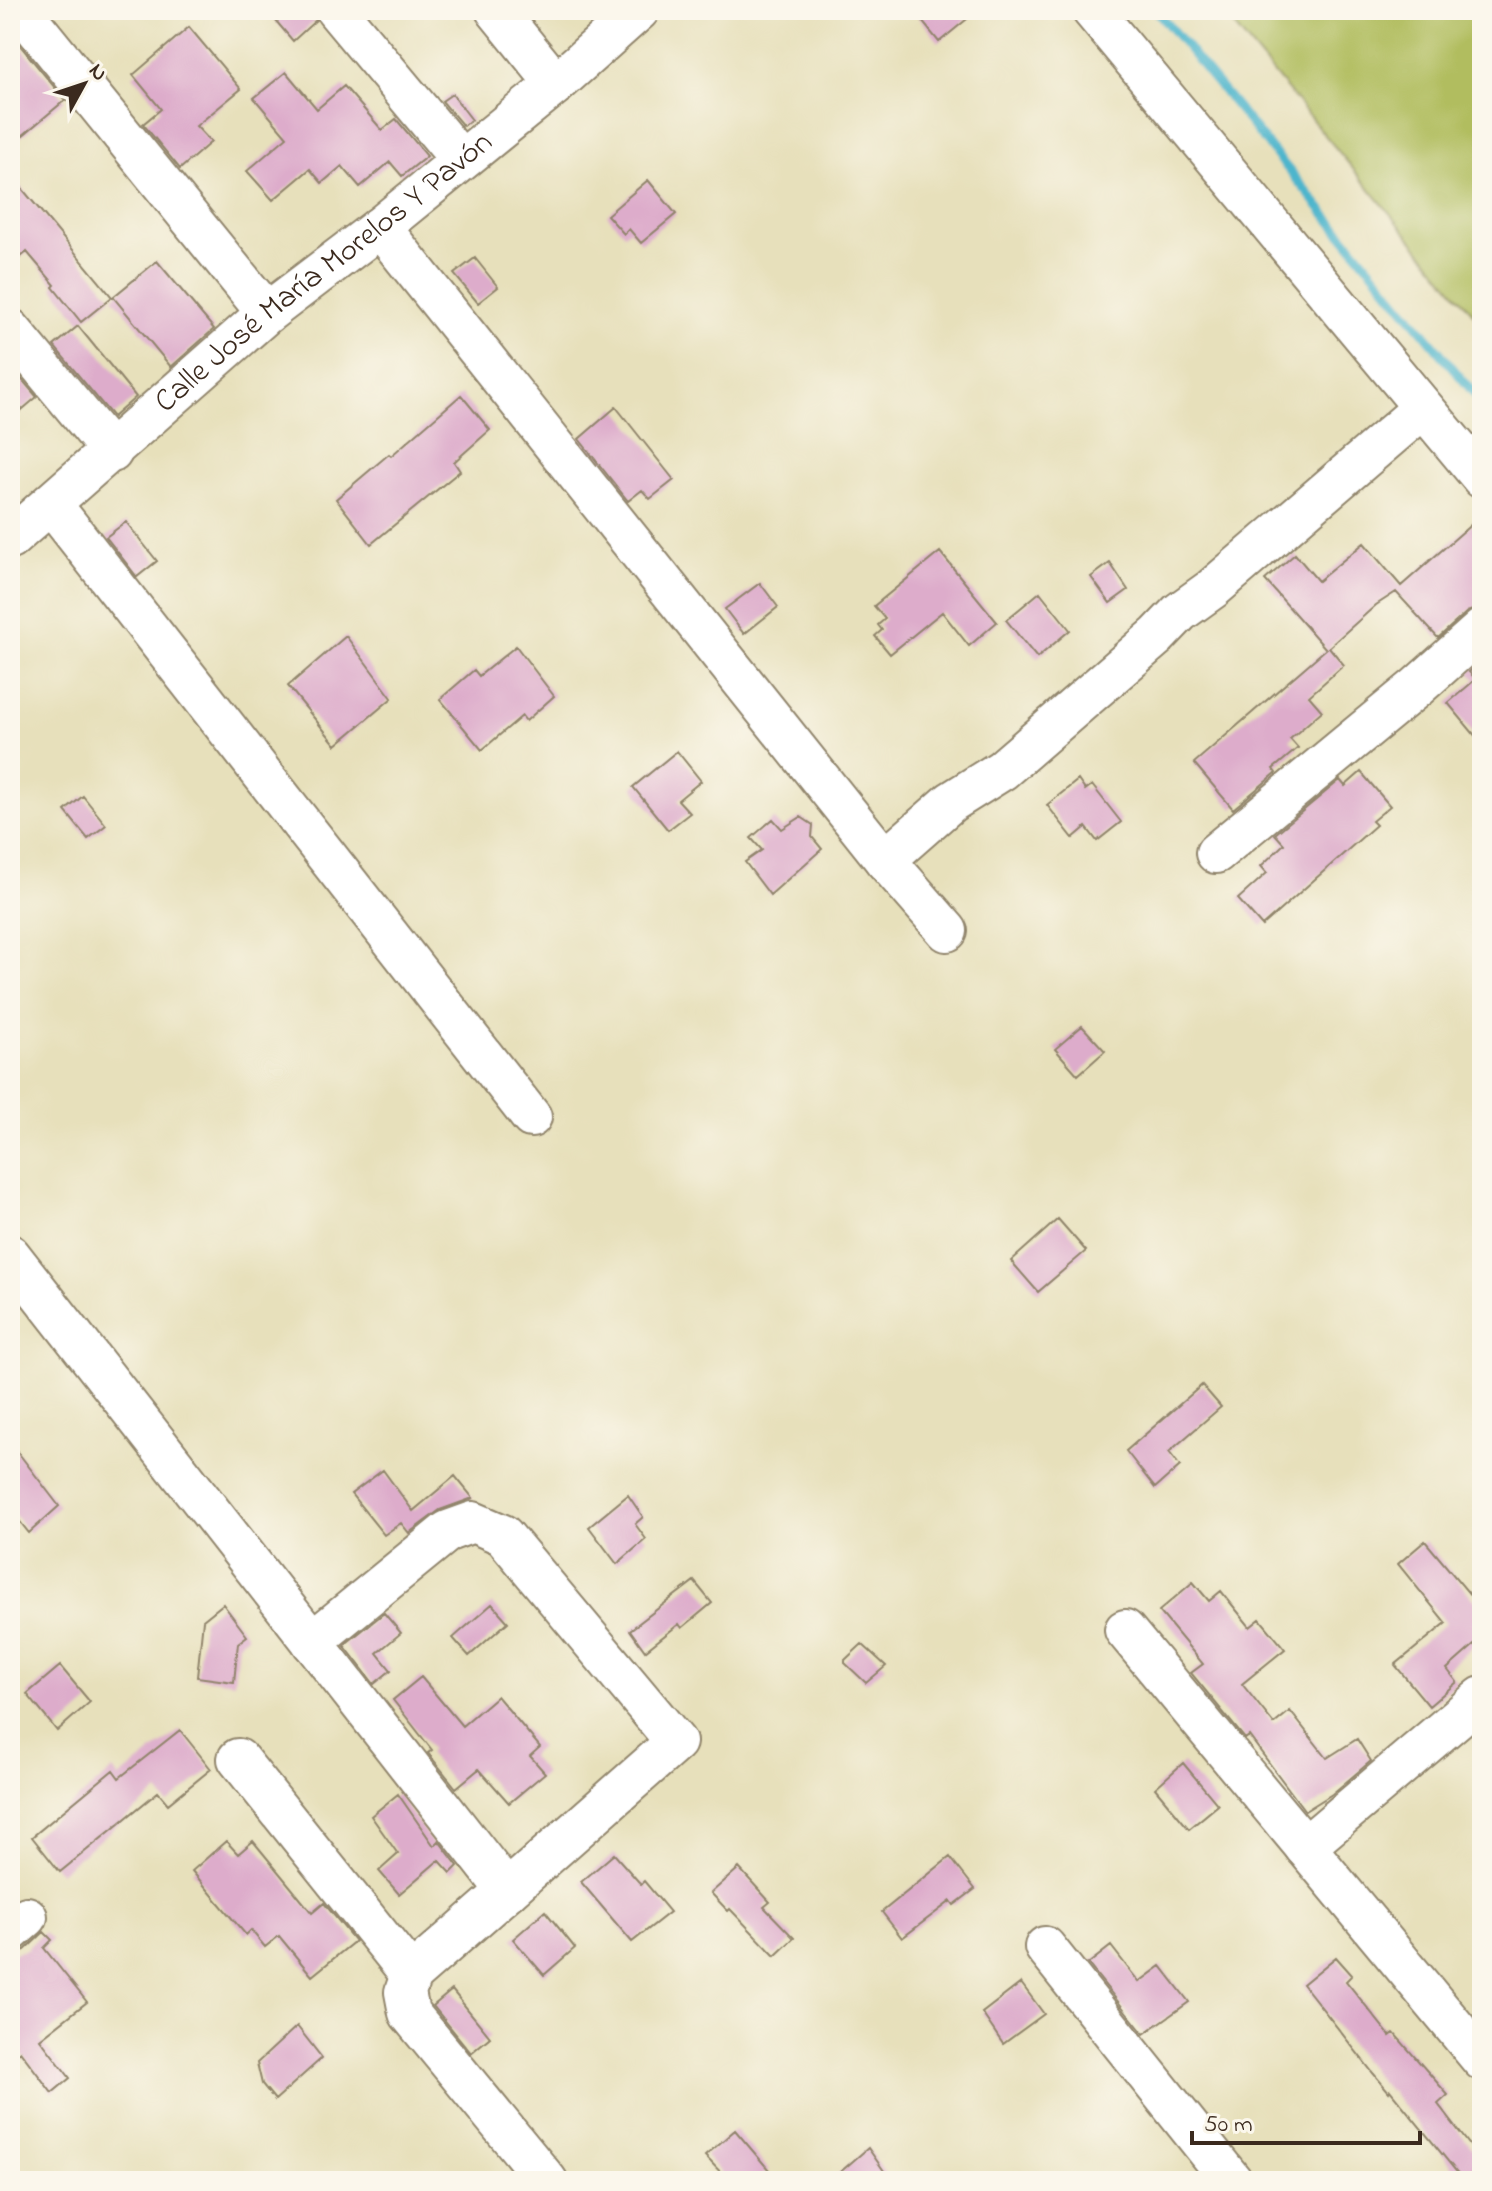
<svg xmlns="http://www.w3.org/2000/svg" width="1492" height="2191" font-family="'Indie Flower',sans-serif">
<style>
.green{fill:#b1bd5e;stroke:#76743e;stroke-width:2}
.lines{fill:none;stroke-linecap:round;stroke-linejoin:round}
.stream{stroke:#4eb5cc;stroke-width:9}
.building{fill:#ddaccb}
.minor-casing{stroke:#91856c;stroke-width:44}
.minor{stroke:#fff;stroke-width:40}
.labels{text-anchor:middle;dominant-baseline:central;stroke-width:7;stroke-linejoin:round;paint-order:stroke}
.street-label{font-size:32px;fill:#3b2a1e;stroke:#fbf7ec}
</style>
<rect width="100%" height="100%" fill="#fbf7ec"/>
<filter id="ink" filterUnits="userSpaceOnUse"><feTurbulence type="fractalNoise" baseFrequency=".0125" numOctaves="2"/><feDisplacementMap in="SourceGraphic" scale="16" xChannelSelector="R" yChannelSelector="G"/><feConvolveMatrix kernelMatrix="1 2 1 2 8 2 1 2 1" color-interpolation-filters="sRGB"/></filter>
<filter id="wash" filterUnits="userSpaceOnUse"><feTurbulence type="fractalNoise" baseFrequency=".006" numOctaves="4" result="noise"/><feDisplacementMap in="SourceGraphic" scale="32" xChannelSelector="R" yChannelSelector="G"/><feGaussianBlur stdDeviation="1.8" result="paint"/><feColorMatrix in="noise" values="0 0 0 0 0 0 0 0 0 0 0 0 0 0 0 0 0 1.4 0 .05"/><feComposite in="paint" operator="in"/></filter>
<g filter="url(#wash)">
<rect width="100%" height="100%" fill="#e7e0bb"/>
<path class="green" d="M 1221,10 L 1482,10 L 1482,324 Z"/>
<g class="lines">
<path class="stream" d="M 1156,10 L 1482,403"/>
</g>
<g id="blocks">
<path class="building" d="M 288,10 L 314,10 L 316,20 L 293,41 L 276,21 Z
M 913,10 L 978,10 L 939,42 Z
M 189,27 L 241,89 L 196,126 L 211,142 L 180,169 L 143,124 L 161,109 L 133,75 Z
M 10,33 L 65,100 L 10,146 Z
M 286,72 L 317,109 L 344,86 L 382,130 L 396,119 L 427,156 L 402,176 L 390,162 L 360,187 L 342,166 L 322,183 L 310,169 L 273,200 L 247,171 L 287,137 L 254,98 Z
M 452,94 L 472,120 L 463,126 L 442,101 Z
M 10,174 L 112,297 L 81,322 L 53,287 L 55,285 L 27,252 L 10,266 Z
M 648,180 L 676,214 L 641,243 L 629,229 L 624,234 L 607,215 Z
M 475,258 L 498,287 L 478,303 L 454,274 Z
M 157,261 L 214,329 L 171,367 L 113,297 Z
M 78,326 L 136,397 L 113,417 L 54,346 Z
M 18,375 L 37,397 L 10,420 L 10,382 Z
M 461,395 L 490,430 L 454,462 L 460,471 L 371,544 L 336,499 L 389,454 L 391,456 Z
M 616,407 L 674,480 L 650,499 L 642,490 L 628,501 L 579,439 Z
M 1482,515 L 1482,607 L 1467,612 L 1438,638 L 1396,592 L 1376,605 L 1329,647 L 1344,665 L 1309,696 L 1322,711 L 1290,739 L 1298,748 L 1273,769 L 1276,773 L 1233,809 L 1194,763 L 1326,649 L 1265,580 L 1295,554 L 1318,581 L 1364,543 L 1401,586 Z
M 126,522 L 157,561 L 137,577 L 106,537 Z
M 940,552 L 997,622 L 969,646 L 942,612 L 890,654 L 875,636 L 882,630 L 878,625 L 885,619 L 874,606 Z
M 1110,563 L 1128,590 L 1110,603 L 1091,577 Z
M 760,583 L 778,607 L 744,634 L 725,609 Z
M 1040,592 L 1070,630 L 1037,658 L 1006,620 Z
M 346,636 L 392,698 L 336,745 L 288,686 Z
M 516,646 L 554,696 L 526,721 L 522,716 L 482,750 L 440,699 L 474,670 L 479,676 Z
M 1482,660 L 1482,744 L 1448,703 L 1476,679 L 1469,672 Z
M 677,751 L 701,781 L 678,800 L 690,813 L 668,830 L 633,787 Z
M 1361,772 L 1390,806 L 1372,821 L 1376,825 L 1262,926 L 1238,899 L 1267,873 L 1261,866 L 1284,844 L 1275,834 L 1340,780 L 1345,786 Z
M 1078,780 L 1085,790 L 1092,785 L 1121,822 L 1097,841 L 1086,827 L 1073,838 L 1047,805 Z
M 83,796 L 106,825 L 88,839 L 65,811 Z
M 801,817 L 813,825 L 812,837 L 822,849 L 770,895 L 745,862 L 762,850 L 751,838 L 773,819 L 782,829 Z
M 1082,1026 L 1105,1051 L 1078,1075 L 1055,1049 Z
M 1058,1219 L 1086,1251 L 1038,1292 L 1011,1261 Z
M 1202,1385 L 1221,1407 L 1169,1452 L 1180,1466 L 1155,1488 L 1126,1451 Z
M 10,1442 L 59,1506 L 29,1533 L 10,1509 Z
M 383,1470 L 413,1511 L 455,1476 L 473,1498 L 440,1510 L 409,1533 L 401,1523 L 384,1535 L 351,1494 Z
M 628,1495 L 643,1517 L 635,1524 L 646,1539 L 617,1564 L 589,1527 Z
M 1425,1541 L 1482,1609 L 1482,1638 L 1447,1669 L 1457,1682 L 1429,1706 L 1395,1665 L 1446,1623 L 1398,1564 Z
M 694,1581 L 712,1603 L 682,1628 L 679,1624 L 645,1651 L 630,1630 Z
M 1193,1582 L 1209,1601 L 1221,1591 L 1250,1627 L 1260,1619 L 1285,1649 L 1242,1684 L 1274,1724 L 1290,1711 L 1327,1758 L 1357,1739 L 1371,1761 L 1332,1794 L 1305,1811 L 1249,1736 L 1245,1739 L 1191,1673 L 1203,1664 L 1159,1611 Z
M 223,1604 L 247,1636 L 238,1643 L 234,1682 L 197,1677 L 203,1620 Z
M 492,1604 L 508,1622 L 469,1656 L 453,1638 Z
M 384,1613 L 401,1633 L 377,1653 L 391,1670 L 374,1684 L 344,1645 Z
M 862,1644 L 886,1666 L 866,1683 L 845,1663 L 845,1660 Z
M 60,1666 L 90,1702 L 57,1731 L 27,1694 Z
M 421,1677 L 462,1726 L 497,1696 L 540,1747 L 530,1756 L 545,1773 L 509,1803 L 479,1769 L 456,1788 L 428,1753 L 432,1750 L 393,1700 Z
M 180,1730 L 211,1769 L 168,1804 L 158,1792 L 60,1872 L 32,1837 L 113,1770 L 119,1778 Z
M 1183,1763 L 1218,1805 L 1189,1829 L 1155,1788 Z
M 398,1794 L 434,1846 L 439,1841 L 458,1866 L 451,1873 L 439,1860 L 399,1894 L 379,1871 L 398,1854 L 371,1816 Z
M 226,1841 L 238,1854 L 253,1841 L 312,1913 L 324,1903 L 355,1941 L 312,1976 L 279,1936 L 265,1947 L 251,1930 L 246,1935 L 192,1871 Z
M 614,1854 L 638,1881 L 641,1884 L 644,1881 L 670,1912 L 632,1942 L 581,1882 Z
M 950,1857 L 975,1889 L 954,1905 L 951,1901 L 902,1938 L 882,1912 Z
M 739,1868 L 770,1902 L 764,1907 L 794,1938 L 775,1956 L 730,1909 L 728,1911 L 711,1893 Z
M 545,1911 L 575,1948 L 544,1975 L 513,1939 Z
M 44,1932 L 52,1940 L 44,1948 L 87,2002 L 40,2039 L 70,2078 L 52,2093 L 20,2051 L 10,2060 L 10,1954 L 25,1950 Z
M 1111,1946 L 1139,1982 L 1161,1966 L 1189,2002 L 1144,2034 L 1088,1964 Z
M 1336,1957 L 1352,1975 L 1346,1981 L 1390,2036 L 1394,2033 L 1448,2095 L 1438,2104 L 1482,2161 L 1482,2181 L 1464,2181 L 1390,2090 L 1389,2092 L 1373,2073 L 1303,1984 Z
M 1021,1983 L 1044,2014 L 1003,2044 L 982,2013 Z
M 452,1990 L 490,2037 L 471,2053 L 433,2006 Z
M 297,2026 L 322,2058 L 275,2100 L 262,2084 L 257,2063 Z
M 735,2130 L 769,2170 L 756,2181 L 729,2181 L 705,2156 Z
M 868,2148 L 891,2181 L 830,2181 Z"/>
</g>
</g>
<g filter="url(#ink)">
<use href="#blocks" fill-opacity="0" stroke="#91856c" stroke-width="2"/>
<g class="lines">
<defs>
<g id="minor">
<path d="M 21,10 L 267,313"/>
<path d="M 336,10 L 461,160"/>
<path d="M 496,10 L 556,84"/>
<path d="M 1092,10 L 1482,478"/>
<path d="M 380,227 L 885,860 L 947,931"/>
<path d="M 10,329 L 112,452"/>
<path d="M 51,504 L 531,1117"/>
<path id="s1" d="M 10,539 L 267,313 L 380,227 L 556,84 L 639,10"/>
<path d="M 1216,853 L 1417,687 L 1482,629"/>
<path d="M 885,860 L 951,802 L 1002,770 L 1157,636 L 1180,612 L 1212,589 L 1422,409"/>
<path d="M 10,1255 L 507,1891 L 411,1975 L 405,1992 L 409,2013 L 547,2181"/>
<path d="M 1125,1630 L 1482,2060"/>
<path d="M 312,1642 L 448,1531 L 473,1522 L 503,1535 L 676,1742 L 507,1891"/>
<path d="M 238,1759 L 411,1975"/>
<path d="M 1305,1847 L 1482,1697"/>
<path d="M 10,1932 L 27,1917"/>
<path d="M 1045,1947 L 1232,2181"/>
</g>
</defs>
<use href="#minor" class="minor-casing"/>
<use href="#minor" class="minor"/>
</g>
</g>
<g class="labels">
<g class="street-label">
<text stroke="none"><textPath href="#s1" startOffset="412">Calle José María Morelos Y Pavón</textPath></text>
</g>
</g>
<rect width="1492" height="2191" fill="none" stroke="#fbf7ec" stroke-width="40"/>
<g transform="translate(84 84) rotate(50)" stroke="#fbf7ec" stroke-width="6" paint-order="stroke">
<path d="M0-6L14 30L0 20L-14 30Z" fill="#3b2a1e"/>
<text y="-12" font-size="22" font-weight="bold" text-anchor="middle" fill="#3b2a1e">N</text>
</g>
<path d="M1192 2131v12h228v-12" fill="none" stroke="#3b2a1e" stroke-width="4"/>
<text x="1204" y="2131" font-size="24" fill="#3b2a1e" stroke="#fbf7ec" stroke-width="6" paint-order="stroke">50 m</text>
</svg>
